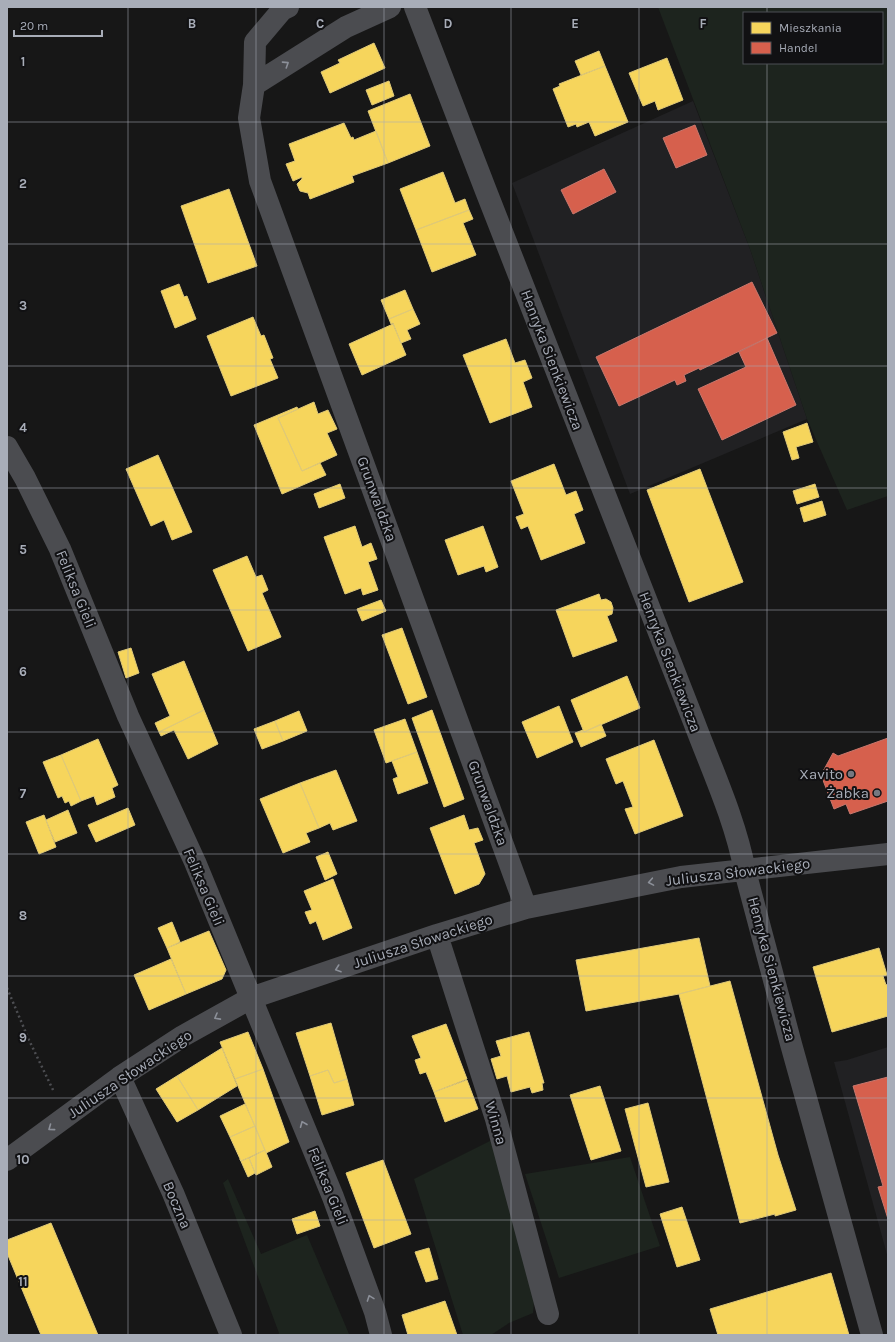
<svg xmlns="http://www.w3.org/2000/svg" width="895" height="1342" font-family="Karla,sans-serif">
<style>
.built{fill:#212123}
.green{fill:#1d241e;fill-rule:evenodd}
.homes{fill:#f6d55c;stroke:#dfc978}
.shops{fill:#d6604d;stroke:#c8776d}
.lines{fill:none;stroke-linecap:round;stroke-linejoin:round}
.path{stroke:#4d4e52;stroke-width:2.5;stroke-dasharray:2 3;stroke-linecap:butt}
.minor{stroke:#4b4c50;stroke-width:22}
.oneway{stroke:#8c9099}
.grid{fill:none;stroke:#a8adb8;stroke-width:1;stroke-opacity:0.55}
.poi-dot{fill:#757880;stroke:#111113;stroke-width:1.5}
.labels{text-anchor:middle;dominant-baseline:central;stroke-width:4;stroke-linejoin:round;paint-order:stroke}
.street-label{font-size:15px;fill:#a8adb8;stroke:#111113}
.poi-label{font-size:15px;fill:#a8adb8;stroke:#111113;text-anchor:end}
.grid-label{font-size:13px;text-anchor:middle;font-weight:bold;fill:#a8adb8;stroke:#111113;stroke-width:4;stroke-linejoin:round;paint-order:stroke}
</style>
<rect width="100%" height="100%" fill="#171717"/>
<path class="built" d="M 693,101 L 750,249 L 807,419 L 630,494 L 512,183 Z
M 888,1047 L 888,1258 L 834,1062 L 847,1060 Z"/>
<path class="green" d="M 658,7 L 888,7 L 888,496 L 847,510 L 807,419 L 750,249 ZM 744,13 L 882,13 L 882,63 L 744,63 Z
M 496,1138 L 535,1290 L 533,1313 L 509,1323 L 491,1335 L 463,1335 L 414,1179 Z
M 630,1157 L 660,1246 L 559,1278 L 525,1174 Z
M 228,1179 L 261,1254 L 307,1235 L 349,1334 L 346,1335 L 278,1335 L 279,1333 L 223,1183 Z"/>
<path class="homes" d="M 374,43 L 385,68 L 330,93 L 321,72 L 340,63 L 338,60 Z
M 599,51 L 605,66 L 581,75 L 575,61 Z
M 667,58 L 683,100 L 658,110 L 655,101 L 643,106 L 629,73 Z
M 605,66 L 628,122 L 595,136 L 589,122 L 577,127 L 576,124 L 568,127 L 553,89 L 560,86 L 559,84 Z
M 389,81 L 394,96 L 372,105 L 366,90 Z
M 410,94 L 430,146 L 388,163 L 368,111 Z
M 344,123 L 351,138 L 353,137 L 354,140 L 376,131 L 388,163 L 352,176 L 354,182 L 310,199 L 308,193 L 300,191 L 297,184 L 302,179 L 302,177 L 293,181 L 286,164 L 295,161 L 289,144 Z
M 443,172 L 455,203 L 465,199 L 469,210 L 416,230 L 400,189 Z
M 229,189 L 257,266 L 208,283 L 181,206 Z
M 469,210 L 473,219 L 463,223 L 476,255 L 432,272 L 416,230 Z
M 179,284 L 184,297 L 187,296 L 196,319 L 175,328 L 161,291 Z
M 405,290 L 413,309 L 389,319 L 381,300 Z
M 413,309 L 420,324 L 407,330 L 411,339 L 401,343 L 393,323 L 391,324 L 389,319 Z
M 253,317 L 261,336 L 264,335 L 273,358 L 270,359 L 278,378 L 231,396 L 207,336 Z
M 393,324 L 406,355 L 362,375 L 349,344 Z
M 506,339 L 515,363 L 525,360 L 532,378 L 523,382 L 532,407 L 490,423 L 463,355 Z
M 314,402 L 318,414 L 328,410 L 337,429 L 327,433 L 337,455 L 302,471 L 278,418 Z
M 297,407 L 298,409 L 278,418 L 302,471 L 320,463 L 326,475 L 282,494 L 254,425 Z
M 807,423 L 813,442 L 796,447 L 799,458 L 792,460 L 783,432 Z
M 158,455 L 192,532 L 172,540 L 164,520 L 151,526 L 126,469 Z
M 554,464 L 566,495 L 576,491 L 583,510 L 574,514 L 585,543 L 541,560 L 528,526 L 521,529 L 516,517 L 524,514 L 511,481 Z
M 700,469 L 743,582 L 689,602 L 647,490 Z
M 340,484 L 345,498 L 319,508 L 314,494 Z
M 815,484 L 819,497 L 797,504 L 793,491 Z
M 822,501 L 826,515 L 804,522 L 800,508 Z
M 355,526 L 362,547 L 371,543 L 377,559 L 368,562 L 378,590 L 363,595 L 361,588 L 345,594 L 324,537 Z
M 483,526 L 498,567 L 486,572 L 484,566 L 458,575 L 445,540 Z
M 247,556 L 256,577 L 262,575 L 268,590 L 262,593 L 281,637 L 248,651 L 213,570 Z
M 599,594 L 601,600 L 606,599 L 611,602 L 613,608 L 612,614 L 607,616 L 617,641 L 573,657 L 556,610 Z
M 381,600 L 386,611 L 362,621 L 357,609 Z
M 402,628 L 427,697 L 408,704 L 382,635 Z
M 131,648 L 139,673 L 126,678 L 118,652 Z
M 184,661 L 204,710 L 159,732 L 155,723 L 170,716 L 152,674 Z
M 627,676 L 640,708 L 584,732 L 571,700 Z
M 559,706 L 573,742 L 537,758 L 522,722 Z
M 204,710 L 218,744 L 188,759 L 174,730 L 161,736 L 159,732 Z
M 432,710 L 464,799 L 444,807 L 412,718 Z
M 299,711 L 307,731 L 283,741 L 275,721 Z
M 405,719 L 417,752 L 386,763 L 374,730 Z
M 275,721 L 283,741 L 262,749 L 254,729 Z
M 601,724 L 606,736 L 581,747 L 575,733 L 583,730 L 584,732 Z
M 98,739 L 118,785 L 112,788 L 115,797 L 97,805 L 94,796 L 81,801 L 61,755 Z
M 654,740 L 683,816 L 635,834 L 625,809 L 633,807 L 623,781 L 616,784 L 606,759 Z
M 417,752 L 428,783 L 398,794 L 393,779 L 398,777 L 392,761 Z
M 61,755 L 81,801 L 71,806 L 69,801 L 65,803 L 62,796 L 58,798 L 43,762 Z
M 336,770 L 357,821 L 333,830 L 330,823 L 319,828 L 300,783 Z
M 300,783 L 319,828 L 306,833 L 310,842 L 283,853 L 260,799 Z
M 128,808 L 135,825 L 96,842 L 88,825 Z
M 68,810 L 77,833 L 55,842 L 46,820 Z
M 44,815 L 56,847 L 39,854 L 26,822 Z
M 464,815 L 469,830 L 478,828 L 483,840 L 474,843 L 485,874 L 479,884 L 455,894 L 430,828 Z
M 328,852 L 337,874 L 325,880 L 316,857 Z
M 333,879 L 352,928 L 323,940 L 316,921 L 310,924 L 305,912 L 312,910 L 304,891 Z
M 172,922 L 180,942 L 167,948 L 158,928 Z
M 209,931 L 226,970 L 222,979 L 186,994 L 167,948 Z
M 699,938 L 710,986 L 679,994 L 586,1011 L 576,960 Z
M 879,948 L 887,975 L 883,976 L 886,985 L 888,984 L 888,1016 L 832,1032 L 813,967 Z
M 171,959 L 186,994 L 149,1010 L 134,975 Z
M 730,981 L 778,1155 L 796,1210 L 775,1216 L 775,1214 L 740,1223 L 679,994 Z
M 331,1023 L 347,1079 L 334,1083 L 328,1070 L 310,1076 L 296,1033 Z
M 446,1024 L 467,1079 L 434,1092 L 426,1072 L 420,1074 L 415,1060 L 421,1058 L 412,1036 Z
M 248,1032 L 263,1069 L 235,1079 L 220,1042 Z
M 529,1032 L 544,1083 L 542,1083 L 543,1090 L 532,1093 L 530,1087 L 511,1092 L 507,1076 L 497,1079 L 491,1059 L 501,1056 L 496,1041 Z
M 222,1048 L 237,1086 L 198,1110 L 177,1076 Z
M 263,1069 L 289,1142 L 266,1153 L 235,1079 Z
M 328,1070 L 334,1083 L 347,1079 L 354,1105 L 322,1115 L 310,1076 Z
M 177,1076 L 198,1110 L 177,1122 L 156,1089 Z
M 467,1080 L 478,1109 L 445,1122 L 434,1092 Z
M 600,1086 L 621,1151 L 591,1160 L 570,1095 Z
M 648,1103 L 669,1182 L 646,1187 L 625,1109 Z
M 245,1104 L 255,1126 L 230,1137 L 220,1116 Z
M 255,1126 L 265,1150 L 241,1161 L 230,1137 Z
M 265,1150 L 272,1167 L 256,1175 L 249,1158 Z
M 249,1158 L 255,1173 L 248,1177 L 240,1159 L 241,1161 Z
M 383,1160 L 411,1234 L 374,1248 L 346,1173 Z
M 682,1207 L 700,1260 L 677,1267 L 660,1214 Z
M 315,1211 L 320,1226 L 297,1234 L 292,1219 Z
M 51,1223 L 98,1335 L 41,1335 L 7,1253 L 7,1240 Z
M 429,1248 L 438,1279 L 426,1282 L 415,1252 Z
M 831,1273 L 849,1335 L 718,1335 L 710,1309 Z
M 445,1301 L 457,1335 L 408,1335 L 402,1315 Z"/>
<path class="shops" d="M 695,125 L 707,155 L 676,168 L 663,138 Z
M 604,169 L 616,192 L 573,214 L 561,190 Z
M 752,282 L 777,333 L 700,370 L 699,368 L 684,375 L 686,381 L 677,385 L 675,380 L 619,406 L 596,357 Z
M 767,338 L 796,405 L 722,440 L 698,389 L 746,367 L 739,352 Z
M 888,738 L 888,801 L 850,814 L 846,804 L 834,809 L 821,775 L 833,753 L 838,756 Z
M 888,1077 L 888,1219 L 878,1187 L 883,1186 L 853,1086 Z"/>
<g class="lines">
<path class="path" d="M 7,988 L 29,1040 L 54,1092"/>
<path class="minor" d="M 288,7 L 282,10 L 255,42 L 254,85 L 249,118 L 260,181 L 526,908
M 415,7 L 486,191 L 694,722 C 712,770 735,819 745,871 L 791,1044 L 872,1335
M 254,85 L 346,27 L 390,7
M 7,447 L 25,478 L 60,549 L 128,716 L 195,862 L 333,1197 L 375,1312 L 381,1335
M 437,935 L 496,1119 L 548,1314
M 120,1077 L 173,1193 L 231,1335
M 7,1160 L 120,1077 L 183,1036 L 251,998 L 437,935 L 526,908 L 681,877 L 888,854"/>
</g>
<defs><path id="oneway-chevron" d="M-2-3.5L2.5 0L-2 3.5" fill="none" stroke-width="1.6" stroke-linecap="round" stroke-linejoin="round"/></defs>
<g class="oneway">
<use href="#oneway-chevron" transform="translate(286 64) rotate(-33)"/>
<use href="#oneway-chevron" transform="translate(651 882) rotate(170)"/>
<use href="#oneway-chevron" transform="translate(338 969) rotate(161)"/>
<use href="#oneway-chevron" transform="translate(217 1017) rotate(151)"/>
<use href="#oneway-chevron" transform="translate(303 1124) rotate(-112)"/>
<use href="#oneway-chevron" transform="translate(51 1128) rotate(144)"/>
<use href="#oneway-chevron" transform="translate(370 1298) rotate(-110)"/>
</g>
<path class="grid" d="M 128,7 L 128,1335M 256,7 L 256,1335M 384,7 L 384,1335M 511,7 L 511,1335M 639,7 L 639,1335M 767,7 L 767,13M 767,63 L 767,1335M 7,122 L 888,122M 7,244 L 888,244M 7,366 L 888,366M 7,488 L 888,488M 7,610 L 888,610M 7,732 L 888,732M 7,854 L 888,854M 7,976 L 888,976M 7,1098 L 888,1098M 7,1220 L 888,1220"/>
<g class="poi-dot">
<circle cx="851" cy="774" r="4"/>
<circle cx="877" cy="793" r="4"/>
</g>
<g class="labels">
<g class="street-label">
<text transform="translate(552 360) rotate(69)">Henryka Sienkiewicza</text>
<text transform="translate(377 499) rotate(70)">Grunwaldzka</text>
<text transform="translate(76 589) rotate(68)">Feliksa Gieli</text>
<text transform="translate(670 662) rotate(69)">Henryka Sienkiewicza</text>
<text transform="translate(488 803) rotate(70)">Grunwaldzka</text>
<text transform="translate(738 872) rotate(-7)">Juliusza Słowackiego</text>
<text transform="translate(204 887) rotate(67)">Feliksa Gieli</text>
<text transform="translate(423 941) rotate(-18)">Juliusza Słowackiego</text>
<text transform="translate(772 969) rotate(75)">Henryka Sienkiewicza</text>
<text transform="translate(130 1074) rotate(-34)">Juliusza Słowackiego</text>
<text transform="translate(496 1123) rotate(74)">Winna</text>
<text transform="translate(328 1186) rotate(68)">Feliksa Gieli</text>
<text transform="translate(177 1205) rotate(67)">Boczna</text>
</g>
<g class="poi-label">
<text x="843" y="774">Xavito</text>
<text x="869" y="793">Żabka</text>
</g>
</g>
<g class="grid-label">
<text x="192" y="28">B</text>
<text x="320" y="28">C</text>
<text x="448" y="28">D</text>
<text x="575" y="28">E</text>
<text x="703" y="28">F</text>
<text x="23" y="66">1</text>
<text x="23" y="188">2</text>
<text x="23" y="310">3</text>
<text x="23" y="432">4</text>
<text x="23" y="554">5</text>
<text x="23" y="676">6</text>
<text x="23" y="798">7</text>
<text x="23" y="920">8</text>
<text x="23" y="1042">9</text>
<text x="23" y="1164">10</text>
<text x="23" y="1286">11</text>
</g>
<rect width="895" height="1342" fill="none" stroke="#a8adb8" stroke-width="16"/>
<rect x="743" y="12" width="140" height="52" fill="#111113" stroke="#4d4f55"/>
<rect x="751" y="22" width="20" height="12" fill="#f6d55c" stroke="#4d4f55"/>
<text x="779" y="32" font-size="12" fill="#a8adb8">Mieszkania</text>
<rect x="751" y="42" width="20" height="12" fill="#d6604d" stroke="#4d4f55"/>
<text x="779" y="52" font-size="12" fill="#a8adb8">Handel</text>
<path d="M14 30v6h88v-6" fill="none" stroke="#a8adb8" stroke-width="2"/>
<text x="20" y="30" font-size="12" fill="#a8adb8" stroke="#111113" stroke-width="3" paint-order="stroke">20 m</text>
</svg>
